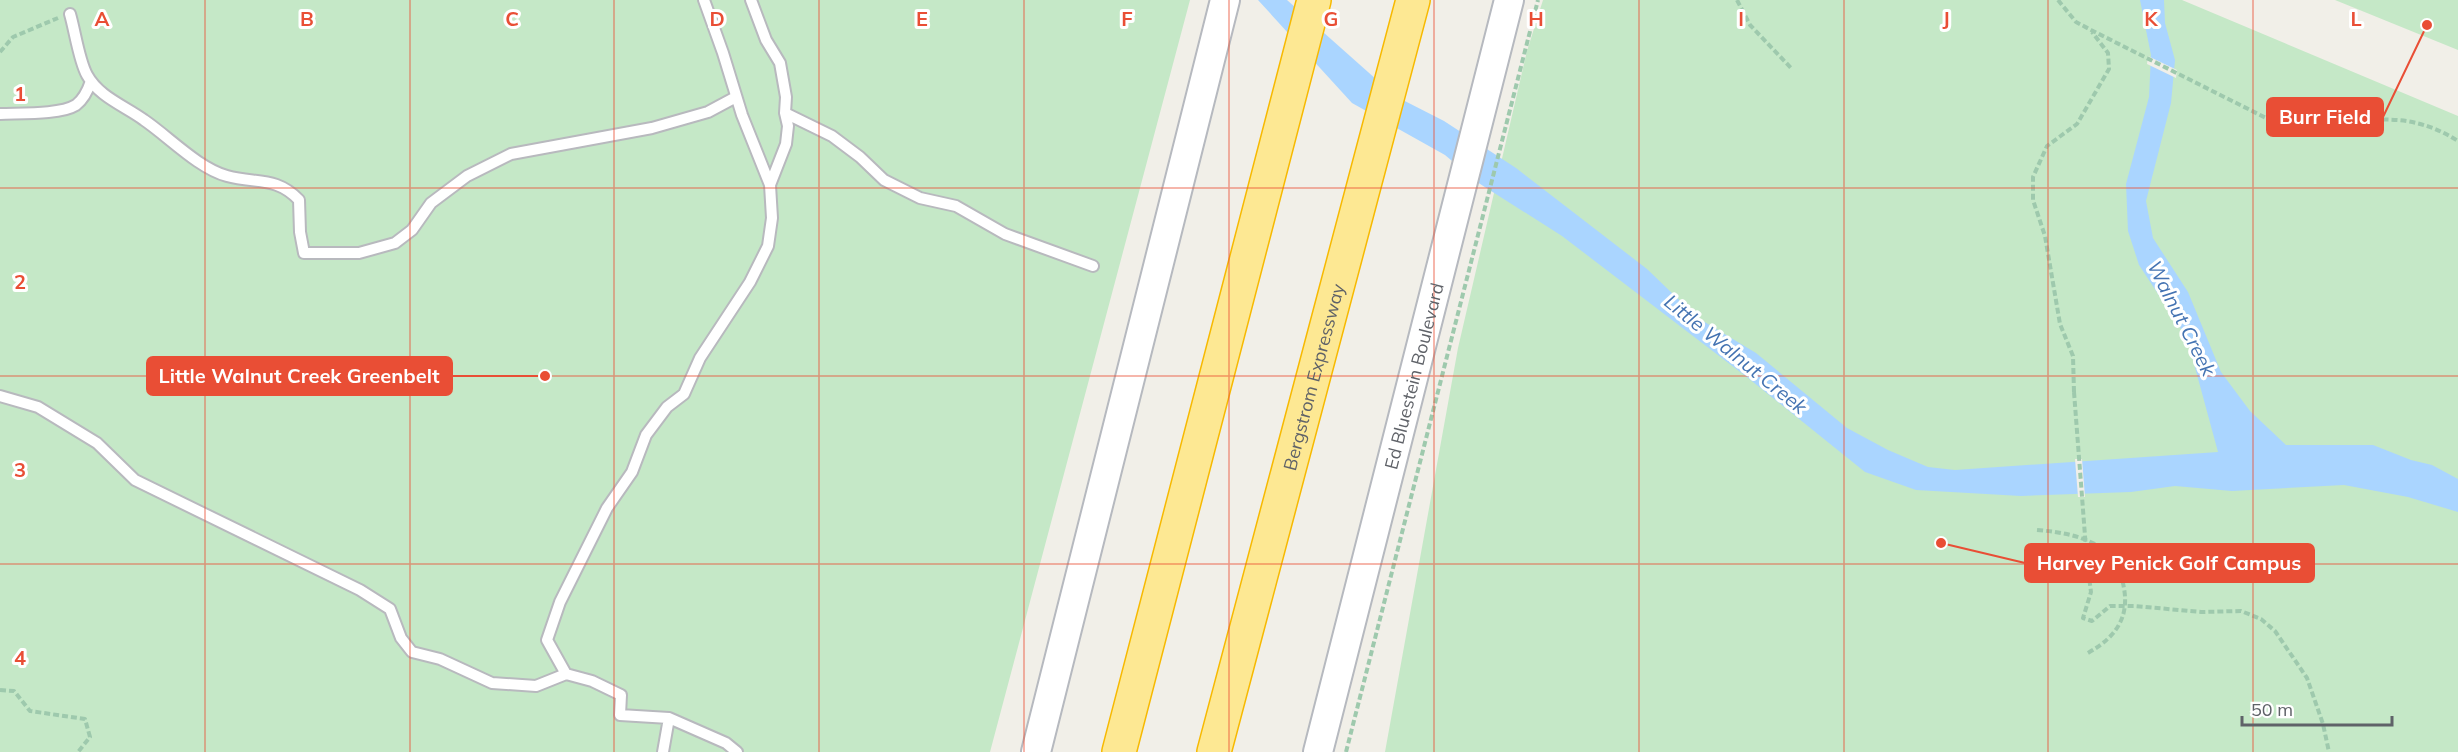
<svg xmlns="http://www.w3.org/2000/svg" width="2458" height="752" font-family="Mulish,sans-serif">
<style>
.green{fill:#c5e8c7}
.water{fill:#aad5ff}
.pier{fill:#f1efe8}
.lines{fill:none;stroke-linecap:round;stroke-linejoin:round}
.lane-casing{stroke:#b8b9be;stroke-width:14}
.secondary-casing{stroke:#b6b9bf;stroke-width:32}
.highway-casing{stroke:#f7b901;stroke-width:36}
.path{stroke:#9ec9ad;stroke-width:4;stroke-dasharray:6 3;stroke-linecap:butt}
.lane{stroke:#fff;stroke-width:10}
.secondary{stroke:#fff;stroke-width:28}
.highway{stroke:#fde893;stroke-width:33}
.path-bridge{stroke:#9ec9ad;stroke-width:4;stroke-dasharray:6 3;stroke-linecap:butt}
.grid{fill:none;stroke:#e94e35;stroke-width:1.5;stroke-opacity:0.55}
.labels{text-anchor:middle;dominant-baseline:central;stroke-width:6;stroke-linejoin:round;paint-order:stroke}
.street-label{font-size:18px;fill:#5f6268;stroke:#fff}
.water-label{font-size:20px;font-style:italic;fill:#4473b2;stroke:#fff}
.grid-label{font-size:20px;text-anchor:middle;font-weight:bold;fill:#e94e35;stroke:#fff;stroke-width:6;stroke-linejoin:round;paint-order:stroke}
.leader{fill:none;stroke:#e94e35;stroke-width:2}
.callout-dot{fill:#e94e35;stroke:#fff;stroke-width:2}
.callout{fill:#e94e35;stroke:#e94e35;stroke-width:2}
.callout-label{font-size:20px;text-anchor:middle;font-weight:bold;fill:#fff}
</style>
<rect width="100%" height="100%" fill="#f1efe8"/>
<path class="green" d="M 0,0 L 1190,0 L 990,752 L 0,752 Z
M 1543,0 L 2182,0 L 2458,116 L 2458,752 L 1385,752 L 1458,348 L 1527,51 Z
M 2335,0 L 2458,0 L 2458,50 Z"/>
<path class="water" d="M 1258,0 L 1287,0 L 1395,96 L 1444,121 L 1516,168 L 1647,269 L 1698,318 L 1756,353 L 1847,428 L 1888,450 L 1928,467 L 1955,470 L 2218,452 L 2187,338 L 2139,265 L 2128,231 L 2126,184 L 2149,97 L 2151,55 L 2140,0 L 2164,0 L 2165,23 L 2175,60 L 2171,103 L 2146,201 L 2153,238 L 2188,292 L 2221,372 L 2250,411 L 2286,445 L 2373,445 L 2411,460 L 2432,465 L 2458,479 L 2458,512 L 2408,497 L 2344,485 L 2232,491 L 2175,486 L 2131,492 L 2021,496 L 1916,490 L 1865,472 L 1748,378 L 1562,236 L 1477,182 L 1445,155 L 1352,103 Z"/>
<path class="pier" d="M 2148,56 L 2177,70 L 2176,78 L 2147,64 Z
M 2075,459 L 2082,459 L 2085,497 L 2078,497 Z"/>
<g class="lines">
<defs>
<path id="lane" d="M 751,0 L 766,40 L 780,63 L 786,97 L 785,113 L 788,126 L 786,144 L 770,185
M 70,14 C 75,31 79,61 87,75 C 99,97 125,106 144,120 C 169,137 198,168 227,176 C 256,184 276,176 299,200 L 300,232 L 304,253 L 359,253 L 395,243 L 412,230 L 431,203 L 467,176 L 511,154 L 652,128 L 708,112 L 736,97
M 785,113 L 832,136 L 860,157 L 884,180 L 920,198 L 956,206 L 1005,234 L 1093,266
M 0,114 C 19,113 60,115 76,105 C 84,99 88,90 91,81
M 0,396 L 38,407 L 97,443 L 135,480 L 360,590 L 390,609 L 401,638 L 412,652 L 440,659 L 492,683 L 536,686 L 566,674
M 669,718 L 726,743 L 737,752
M 663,752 L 669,718 L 620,715 L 621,695 L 592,681 L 566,674 L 547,640 L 560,602 L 607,508 L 632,472 L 646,435 L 667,407 L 684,394 L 700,358 L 750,282 L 768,246 L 772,218 L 770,185 L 742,115 L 723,53 L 704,0"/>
<g id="secondary">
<path d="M 1036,752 L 1225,0"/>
<path id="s1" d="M 1318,752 L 1509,0"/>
</g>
<g id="highway">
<path d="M 1119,752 L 1314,0"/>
<path id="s2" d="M 1214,752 L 1413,0"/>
</g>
</defs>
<use href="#lane" class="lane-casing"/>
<use href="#secondary" class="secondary-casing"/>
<use href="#highway" class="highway-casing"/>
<path class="path" d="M 1737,0 L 1750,25 L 1792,69
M 2058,0 L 2076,22 L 2091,30 L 2282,126 C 2349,130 2395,101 2458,141
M 0,52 L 13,37 L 58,18
M 2074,392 L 2073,356 L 2060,324 L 2045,236 L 2033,200 L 2033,177 L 2047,146 L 2077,124 L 2109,69 L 2108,53 L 2092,32
M 2037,530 C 2060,532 2080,535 2100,547 C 2108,551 2117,564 2120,573 C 2133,611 2121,635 2086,654
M 2087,562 L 2091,592 L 2083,618 L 2092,621 L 2110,606 L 2135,606 L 2201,612 L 2241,611 L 2261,619 L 2275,631 L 2307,678 L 2323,724 L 2329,752
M 0,690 L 14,691 L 30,711 L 85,719 L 90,737 L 78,752
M 1346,752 L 1538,0"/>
<use href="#lane" class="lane"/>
<use href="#secondary" class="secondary"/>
<use href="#highway" class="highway"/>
<path class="path-bridge" d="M 2074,392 L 2087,562"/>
</g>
<path class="grid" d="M 205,0 L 205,752M 410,0 L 410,752M 614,0 L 614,752M 819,0 L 819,752M 1024,0 L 1024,752M 1229,0 L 1229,752M 1434,0 L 1434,752M 1639,0 L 1639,752M 1844,0 L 1844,752M 2048,0 L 2048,752M 2253,0 L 2253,752M 0,188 L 2458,188M 0,376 L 2458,376M 0,564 L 2458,564"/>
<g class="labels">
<g class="street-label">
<text stroke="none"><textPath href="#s2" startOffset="388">Bergstrom Expressway</textPath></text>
<text stroke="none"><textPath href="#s1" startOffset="388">Ed Bluestein Boulevard</textPath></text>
</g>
<g class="water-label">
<text transform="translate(2182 318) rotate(63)">Walnut Creek</text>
<text transform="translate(1736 354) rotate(39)">Little Walnut Creek</text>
</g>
</g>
<g class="grid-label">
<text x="102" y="26">A</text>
<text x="307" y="26">B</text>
<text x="512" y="26">C</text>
<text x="717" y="26">D</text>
<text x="922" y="26">E</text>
<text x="1127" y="26">F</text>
<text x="1331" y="26">G</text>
<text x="1536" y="26">H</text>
<text x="1741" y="26">I</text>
<text x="1946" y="26">J</text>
<text x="2151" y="26">K</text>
<text x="2356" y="26">L</text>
<text x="20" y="101">1</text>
<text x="20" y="289">2</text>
<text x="20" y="477">3</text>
<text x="20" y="665">4</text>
</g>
<path class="leader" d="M2427 25L2383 117M545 376L452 376M1941 543L2025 563"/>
<g class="callout-dot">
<circle cx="2427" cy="25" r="6"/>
<circle cx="545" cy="376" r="6"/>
<circle cx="1941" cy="543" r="6"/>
</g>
<g class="callout">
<rect x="2267" y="98" width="116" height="38" rx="6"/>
<rect x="147" y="357" width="305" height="38" rx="6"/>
<rect x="2025" y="544" width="289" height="38" rx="6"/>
</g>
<g class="callout-label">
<text x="2325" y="124">Burr Field</text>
<text x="299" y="383">Little Walnut Creek Greenbelt</text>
<text x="2169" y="570">Harvey Penick Golf Campus</text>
</g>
<path d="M2242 716v9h150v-9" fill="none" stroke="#5f6268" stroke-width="3"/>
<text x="2251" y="716" font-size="18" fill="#5f6268" stroke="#ffffff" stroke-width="4.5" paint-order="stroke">50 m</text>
</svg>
